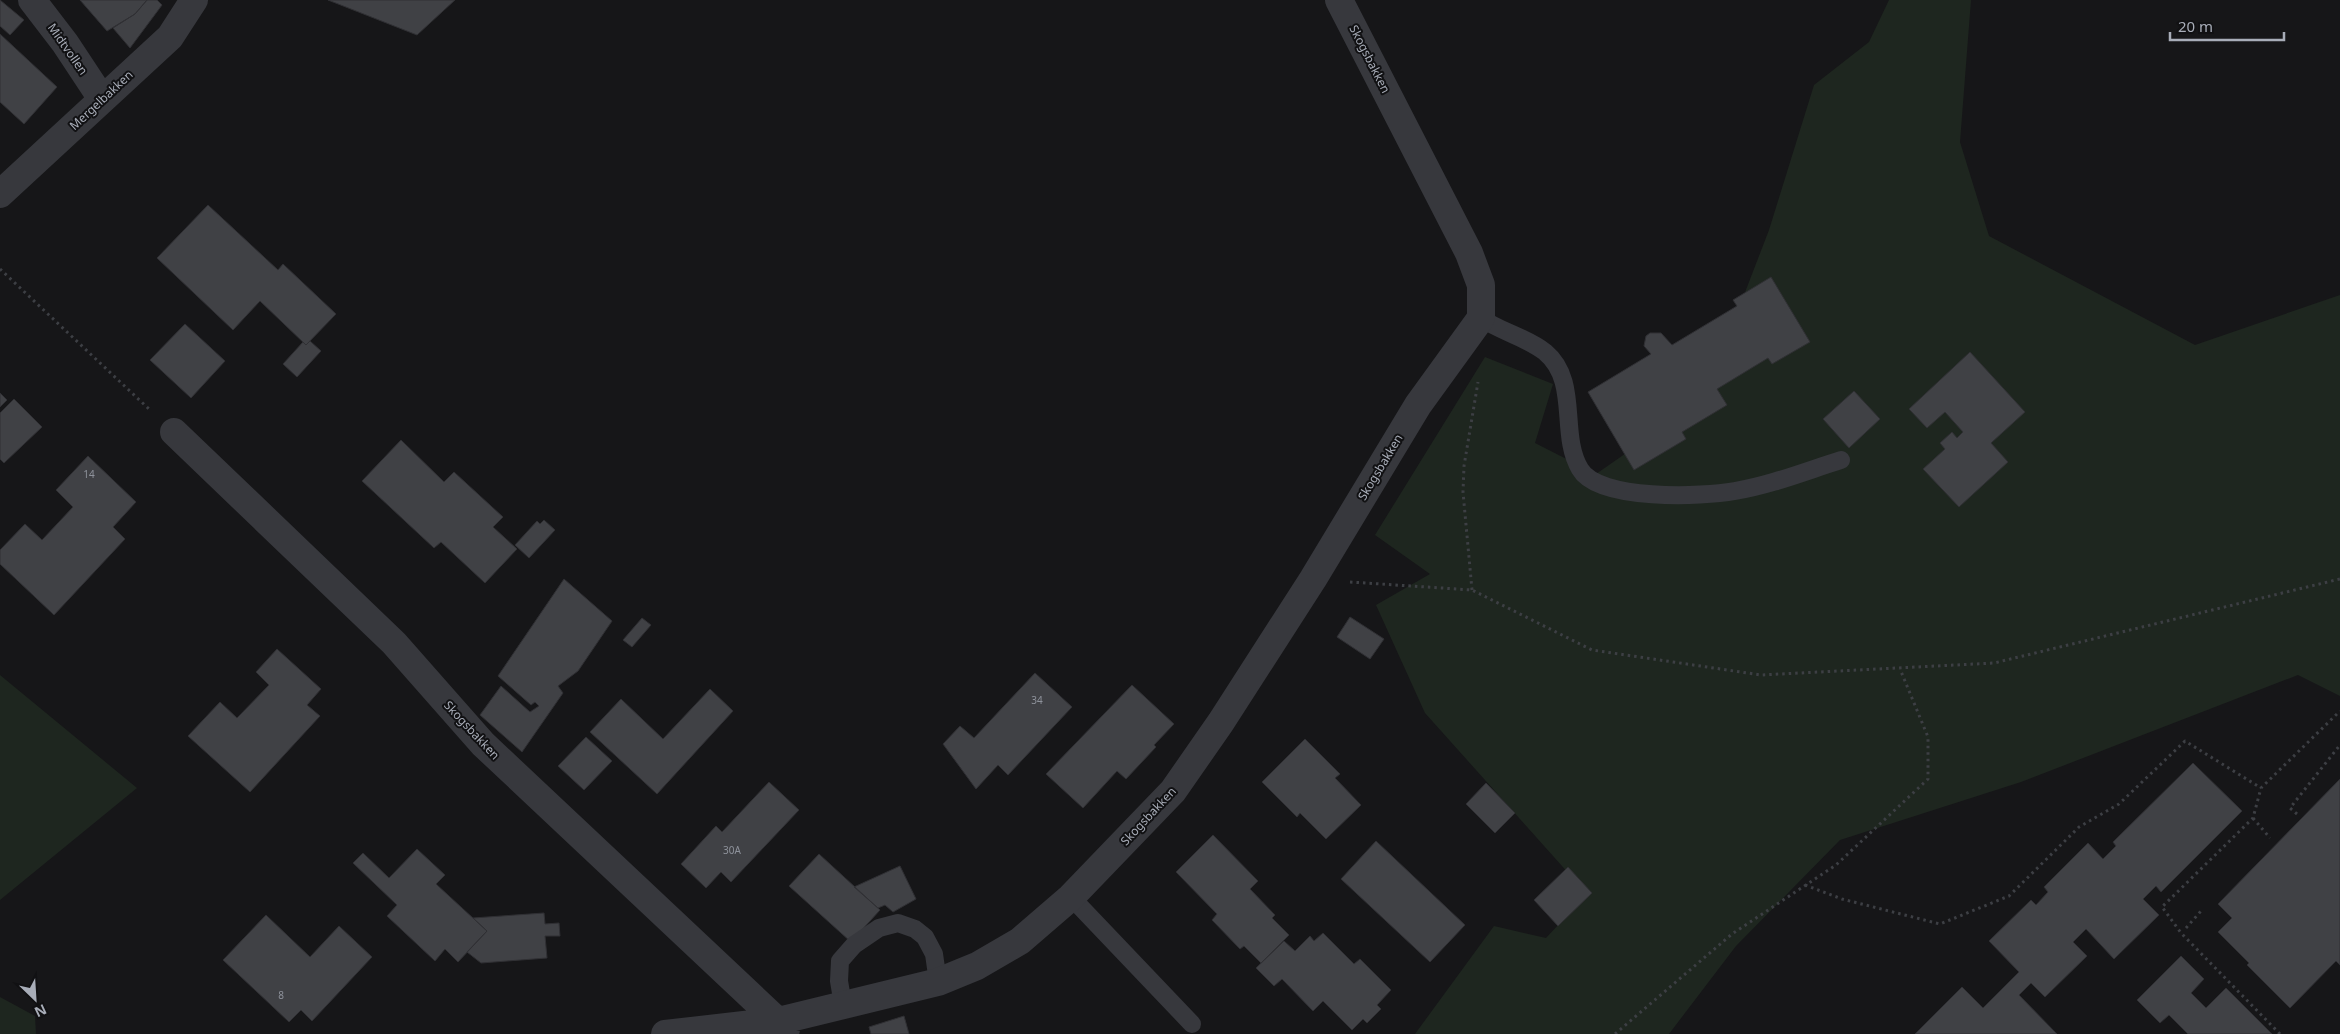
<svg xmlns="http://www.w3.org/2000/svg" width="2340" height="1034" font-family="'Noto Sans',sans-serif">
<style>
.green{fill:#1e261f}
.building{fill:#404145;stroke:#303034}
.lines{fill:none;stroke-linecap:round;stroke-linejoin:round}
.path{stroke:#3d3f44;stroke-width:3;stroke-dasharray:2.5 4;stroke-linecap:butt}
.service{stroke:#37383d;stroke-width:18}
.minor{stroke:#37383d;stroke-width:28}
.labels{text-anchor:middle;dominant-baseline:central;stroke-width:4;stroke-linejoin:round;paint-order:stroke}
.number-label{font-size:10px;fill:#8e929b}
.street-label{font-size:12px;fill:#a8adb8;stroke:#111113}
</style>
<rect width="100%" height="100%" fill="#161618"/>
<path class="green" d="M 1889,0 L 1971,0 L 1960,142 L 1989,236 L 2195,345 L 2340,295 L 2340,696 L 2298,675 L 2021,782 L 1840,840 L 1736,946 L 1669,1034 L 1415,1034 L 1494,926 L 1546,938 L 1587,894 L 1425,713 L 1376,605 L 1430,574 L 1375,535 L 1485,357 L 1553,384 L 1535,443 L 1596,474 L 1704,399 L 1769,230 L 1814,85 L 1869,42 Z
M 0,675 L 137,788 L 0,900 Z
M 0,997 L 35,1016 L 36,1034 L 0,1034 Z"/>
<path class="building" d="M 0,0 L 24,20 L 10,35 L 0,26 Z
M 80,0 L 147,0 L 135,14 L 107,31 Z
M 147,0 L 157,0 L 162,5 L 130,48 L 113,28 L 135,14 Z
M 328,0 L 455,0 L 417,35 Z
M 0,34 L 57,87 L 24,124 L 0,102 Z
M 208,205 L 278,270 L 283,264 L 336,314 L 306,345 L 260,301 L 233,330 L 157,258 Z
M 1771,277 L 1810,342 L 1772,364 L 1768,358 L 1717,389 L 1727,405 L 1682,432 L 1686,439 L 1634,470 L 1588,392 L 1651,354 L 1644,346 L 1646,336 L 1650,333 L 1661,333 L 1672,345 L 1737,306 L 1733,300 Z
M 185,324 L 225,361 L 191,398 L 150,360 Z
M 310,341 L 321,351 L 297,377 L 283,364 L 303,342 L 306,345 Z
M 1970,352 L 2025,412 L 1991,443 L 2008,462 L 1959,507 L 1923,469 L 1945,449 L 1940,443 L 1952,432 L 1957,438 L 1963,432 L 1945,412 L 1927,428 L 1909,409 Z
M 1854,391 L 1880,419 L 1849,448 L 1823,419 Z
M 0,393 L 7,400 L 0,407 Z
M 14,399 L 42,427 L 4,463 L 0,459 L 0,413 Z
M 401,440 L 444,482 L 454,472 L 503,517 L 493,527 L 517,549 L 485,583 L 441,542 L 434,548 L 362,481 Z
M 88,456 L 136,502 L 113,527 L 125,539 L 54,615 L 0,564 L 0,550 L 25,524 L 42,540 L 73,507 L 56,490 Z
M 544,520 L 555,530 L 529,558 L 515,545 L 537,521 L 540,524 Z
M 564,579 L 612,621 L 578,671 L 558,686 L 563,693 L 522,752 L 480,715 L 501,686 L 530,712 L 539,706 L 535,702 L 531,705 L 498,676 Z
M 1350,617 L 1384,639 L 1370,659 L 1337,637 Z
M 642,618 L 651,625 L 632,647 L 623,640 Z
M 277,649 L 321,689 L 307,705 L 320,716 L 250,792 L 188,736 L 220,702 L 237,718 L 269,685 L 256,672 Z
M 1035,673 L 1072,707 L 1008,775 L 998,765 L 976,789 L 943,744 L 960,726 L 974,738 Z
M 1132,685 L 1174,724 L 1154,745 L 1156,747 L 1126,779 L 1117,771 L 1083,808 L 1046,774 Z
M 710,689 L 733,711 L 657,794 L 590,732 L 621,699 L 663,739 Z
M 586,737 L 612,761 L 584,790 L 558,766 Z
M 1305,739 L 1340,774 L 1335,778 L 1361,805 L 1326,839 L 1300,813 L 1297,817 L 1262,782 Z
M 2193,763 L 2242,811 L 2161,892 L 2156,886 L 2143,899 L 2159,915 L 2114,959 L 2086,929 L 2073,942 L 2087,956 L 2045,997 L 2031,983 L 2019,995 L 2057,1034 L 1915,1034 L 1962,987 L 1983,1008 L 2019,972 L 1989,941 L 2031,900 L 2036,905 L 2048,892 L 2044,887 L 2088,843 L 2103,859 L 2116,846 L 2113,842 Z
M 2340,779 L 2340,965 L 2336,961 L 2290,1008 L 2247,965 L 2249,963 L 2218,932 L 2232,918 L 2218,904 Z
M 769,782 L 799,810 L 731,882 L 721,872 L 706,888 L 681,864 L 716,826 L 722,832 Z
M 1486,783 L 1515,813 L 1495,833 L 1466,804 Z
M 1213,835 L 1258,881 L 1250,889 L 1275,915 L 1272,918 L 1289,935 L 1261,963 L 1244,946 L 1240,949 L 1212,920 L 1217,914 L 1176,872 Z
M 1376,841 L 1465,925 L 1430,962 L 1341,879 Z
M 417,849 L 445,875 L 436,884 L 487,931 L 458,962 L 445,949 L 435,961 L 387,916 L 397,905 L 353,863 L 363,853 L 389,878 Z
M 819,854 L 880,910 L 851,942 L 789,886 Z
M 900,866 L 916,899 L 893,912 L 885,905 L 878,908 L 854,887 Z
M 1568,867 L 1592,893 L 1558,926 L 1534,900 Z
M 544,913 L 545,924 L 559,923 L 560,936 L 545,936 L 547,958 L 481,963 L 467,952 L 487,931 L 473,918 Z
M 266,915 L 310,957 L 339,926 L 372,957 L 312,1021 L 301,1010 L 289,1022 L 223,960 Z
M 1323,933 L 1354,964 L 1360,959 L 1391,990 L 1377,1005 L 1381,1009 L 1367,1023 L 1363,1019 L 1352,1030 L 1323,1001 L 1313,1011 L 1282,979 L 1274,986 L 1256,968 L 1284,941 L 1295,951 L 1310,936 L 1314,941 Z
M 2181,956 L 2204,979 L 2191,993 L 2206,1008 L 2226,988 L 2272,1034 L 2188,1034 L 2169,1015 L 2160,1023 L 2137,1000 Z
M 904,1016 L 909,1034 L 871,1034 L 869,1027 Z"/>
<g class="lines">
<path class="path" d="M 0,269 L 149,409
M 1350,582 L 1472,590 L 1592,650 L 1761,675 L 1994,663 L 2340,579
M 1472,590 L 1463,492 L 1464,466 L 1478,382
M 2297,814 L 2290,808 L 2340,745
M 2253,818 L 2270,838
M 1805,885 L 1842,899 L 1940,924 L 2009,896 L 2079,827 L 2119,804 L 2185,741 L 2261,788
M 2186,928 L 2201,911
M 1615,1034 L 1732,934 L 1836,865 L 1928,779 L 1928,737 L 1900,669
M 2280,1034 L 2181,933 L 2162,907 L 2253,818 L 2261,788 L 2340,711"/>
<path class="service" d="M 1481,318 C 1501,332 1526,337 1545,352 C 1580,381 1559,434 1580,469 C 1598,501 1703,497 1735,491 C 1771,485 1806,471 1841,460
M 1071,897 L 1192,1024
M 843,1005 L 839,981 L 840,961 L 854,945 L 879,928 L 898,923 L 915,929 L 925,937 L 934,954 L 938,982"/>
<path class="minor" d="M 32,0 L 65,43 L 102,99
M 0,194 L 170,37 L 194,0
M 174,432 L 394,643 L 483,744 L 786,1029
M 665,1034 L 778,1021 L 938,982 L 977,966 L 1020,941 L 1071,897 L 1173,791 L 1221,722 L 1313,579 L 1418,405 L 1481,318 L 1481,285 L 1469,253 L 1339,0"/>
</g>
<g class="labels">
<g class="number-label">
<text x="89" y="474">14</text>
<text x="1037" y="700">34</text>
<text x="732" y="850">30A</text>
<text x="281" y="995">8</text>
</g>
<g class="street-label">
<text transform="translate(68 49) rotate(55)">Midtvollen</text>
<text transform="translate(1370 59) rotate(63)">Skogsbakken</text>
<text transform="translate(101 100) rotate(-43)">Mergelbakken</text>
<text transform="translate(1380 467) rotate(-59)">Skogsbakken</text>
<text transform="translate(472 730) rotate(47)">Skogsbakken</text>
<text transform="translate(1148 816) rotate(-47)">Skogsbakken</text>
</g>
</g>
<g transform="translate(35 999) rotate(155)" stroke="#111113" stroke-width="4" paint-order="stroke">
<path d="M0-4L9 19L0 12L-9 19Z" fill="#a8adb8"/>
<text y="-8" font-size="14" font-weight="bold" text-anchor="middle" fill="#a8adb8">N</text>
</g>
<path d="M2170 32v8h114v-8" fill="none" stroke="#a8adb8" stroke-width="2.5"/>
<text x="2178" y="32" font-size="15" fill="#a8adb8" stroke="#111113" stroke-width="4" paint-order="stroke">20 m</text>
</svg>
